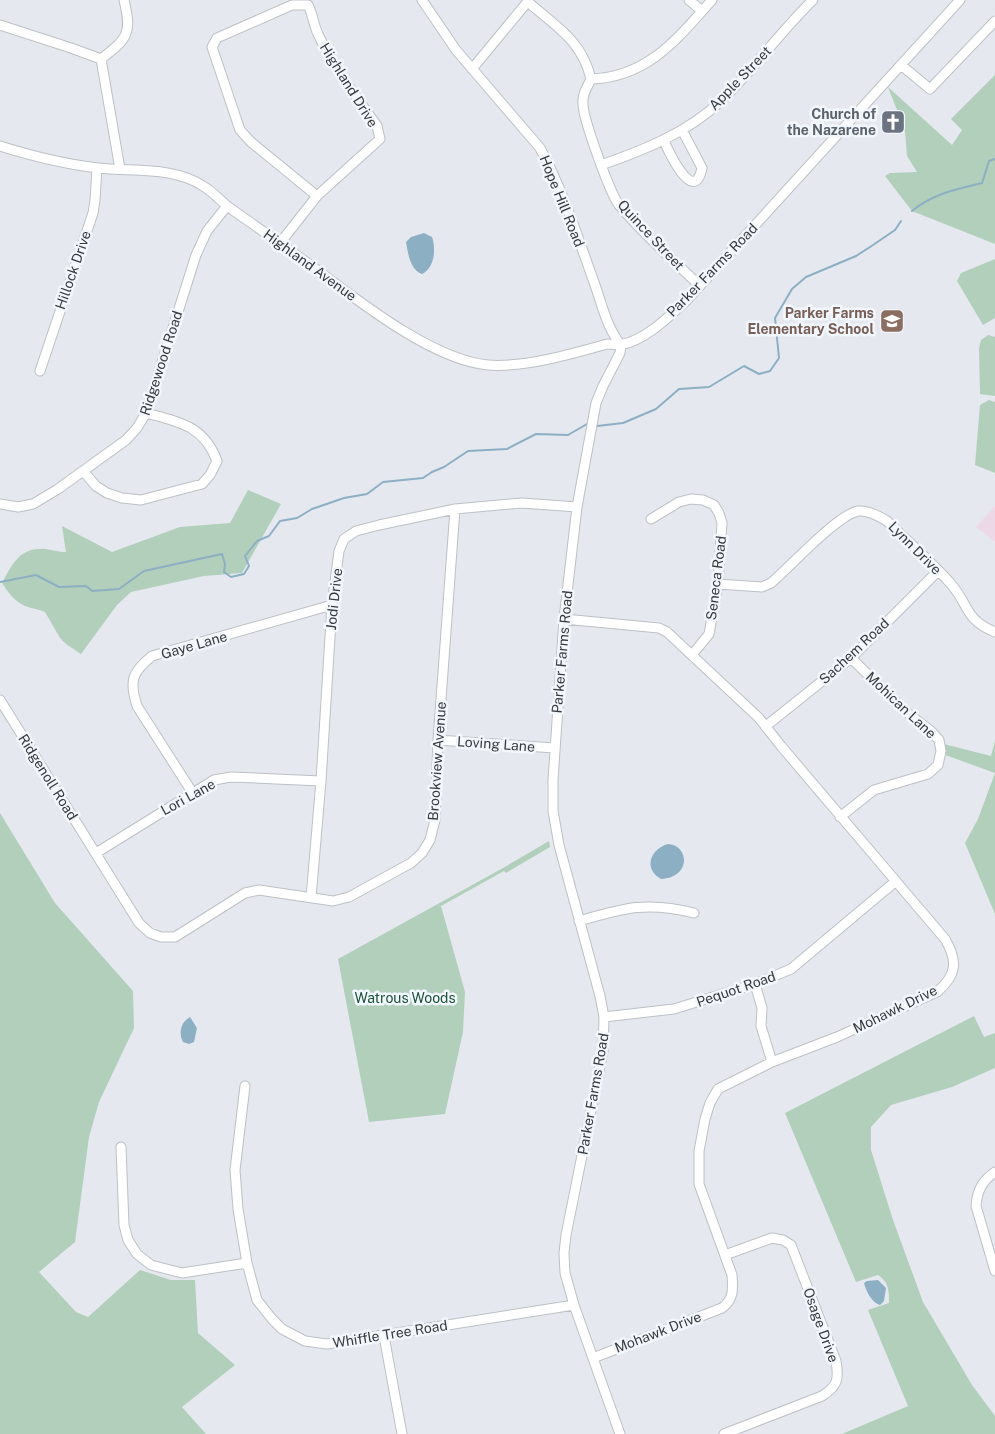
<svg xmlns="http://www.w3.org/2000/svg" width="995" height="1434" font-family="'Public Sans',sans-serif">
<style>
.industrial{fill:#ecd8e7}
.green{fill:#b1cfbb}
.water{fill:#8dafc4}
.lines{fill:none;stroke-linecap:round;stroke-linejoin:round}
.stream{stroke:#8dafc4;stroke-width:2}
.minor-casing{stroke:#bcc1c6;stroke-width:11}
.minor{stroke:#fff;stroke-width:9}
.labels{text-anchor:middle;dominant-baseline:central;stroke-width:5;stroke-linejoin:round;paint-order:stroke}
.street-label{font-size:14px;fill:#383a3c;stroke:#f2f7fd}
.worship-label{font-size:14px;font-weight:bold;fill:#5b616d;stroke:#f2f7fd;text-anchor:end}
.education-label{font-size:14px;font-weight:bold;fill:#785e54;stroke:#f2f7fd;text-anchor:end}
.park-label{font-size:14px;fill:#195133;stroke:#f2f7fd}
</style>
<rect width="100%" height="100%" fill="#e5e9ef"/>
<path class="industrial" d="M 995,506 L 995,542 L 976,527 Z"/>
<path class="green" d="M 995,75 L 995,244 L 912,211 L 885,176 L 890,173 L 917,172 L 907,156 L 905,131 L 897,124 L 904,116 L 897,110 L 888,87 L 952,145 L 962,130 L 951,119 Z
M 995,259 L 995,318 L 983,325 L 957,281 L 961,273 Z
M 988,335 L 995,337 L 995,396 L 980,394 L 979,348 L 981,340 Z
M 989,400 L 995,402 L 995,473 L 975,465 L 980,405 Z
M 248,490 L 281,504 L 242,573 L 204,576 L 131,592 L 117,605 L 81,654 L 66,644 L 60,638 L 45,612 C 39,609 32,609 25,606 C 14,601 8,592 2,583 C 13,563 20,547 46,549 C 53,550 59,552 66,552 L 62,526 L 112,552 L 180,527 L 230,523 Z
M 995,741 L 995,914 L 965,843 L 978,819 L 995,773 L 937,752 L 936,742 L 991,756 Z
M 0,813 L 55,903 L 133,991 L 134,1028 L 99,1102 L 89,1137 L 75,1242 L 39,1272 L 76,1312 L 88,1317 L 140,1270 L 171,1280 L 195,1280 L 198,1333 L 235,1365 L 182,1407 L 206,1434 L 0,1434 Z
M 549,841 L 550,847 L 506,873 L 504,871 L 441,906 L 465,992 L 463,1032 L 445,1114 L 369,1122 L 338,959 L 503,868 Z
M 974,1016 L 984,1037 L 995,1033 L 995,1068 L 952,1087 L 891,1105 L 871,1127 L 871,1150 L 893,1220 L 923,1302 L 972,1385 L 995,1416 L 995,1434 L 842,1434 L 908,1406 L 868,1310 L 889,1303 C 889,1291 889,1282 878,1275 L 856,1282 L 785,1113 Z"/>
<path class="water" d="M 424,233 L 432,237 C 436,248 435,268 422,274 C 410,270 408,253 406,242 L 411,237 Z
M 668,844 C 689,845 692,877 661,879 C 643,869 650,849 668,844 Z
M 190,1017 L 197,1028 L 194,1042 L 189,1044 L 183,1042 C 178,1033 181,1022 190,1017 Z
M 878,1280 L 886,1288 L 884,1301 L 880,1305 C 872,1303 866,1291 864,1283 L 867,1281 Z"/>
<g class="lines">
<path class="stream" d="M 912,211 C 932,194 957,189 982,183 L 989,161 L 995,159
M 597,426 L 623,423 L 656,409 L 679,389 L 709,387 L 744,366 L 759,374 L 770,371 L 779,358 L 775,318 L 792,289 L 806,277 L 856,256 L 873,245 L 895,230 L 901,221
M 0,582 L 36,575 L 59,587 L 86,586 L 92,591 L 119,589 L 144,571 L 222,554 L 225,564 L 224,572 L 231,577 L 244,574 L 249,566 L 245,556 L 257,541 L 269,536 L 280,521 L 297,518 L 312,509 L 344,498 L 367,494 L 383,482 L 423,478 L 432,472 L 444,467 L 468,451 L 507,449 L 536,434 L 568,435 L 587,424"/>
<defs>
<path id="minor" d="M 422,0 L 456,50 L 540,148 C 563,190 579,241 595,285 C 602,305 607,328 621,345
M 689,0 L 702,11
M 528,2 C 557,27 582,41 591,79 C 587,88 582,94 583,104 C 583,119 610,193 619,205 C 643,234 673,260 700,286
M 292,5 L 308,5 C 313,14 313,24 318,34 C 333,67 356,96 377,126 L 380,139 L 317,196 L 251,142 L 240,130 L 212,47 L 217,38 Z
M 0,25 L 71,48 L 101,59
M 901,65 L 930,89 L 995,21
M 472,69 L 529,0
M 591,79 C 648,77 677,39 712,0
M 664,141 C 668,150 694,207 702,168 L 682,130
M 0,146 C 32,156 64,164 98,168 C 132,172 173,166 203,186 C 212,191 219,199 227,206 C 257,227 287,248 317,270 C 360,302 433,360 488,365 C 523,368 572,354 607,344 L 621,345
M 601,165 C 644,150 687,133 721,101 C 754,69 780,32 813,0
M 120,169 L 101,59 C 128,38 132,34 124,0
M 280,243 L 317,196
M 40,371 L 93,213 L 95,200 L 97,168
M 83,471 L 96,486 L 107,493 L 122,498 L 141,500 L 202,484 L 210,475 L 217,461 C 204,426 180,422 146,413
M 0,504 L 18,507 L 33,504 L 58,489 L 126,440 L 137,428 L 146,413 L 196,255 L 207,231 L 227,206
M 651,519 L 679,502 L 691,499 L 703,500 L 714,505 L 719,513 L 722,523 L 718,584 L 709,634 L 692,655
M 718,584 L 762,587 L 771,583 C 790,567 837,515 858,511 C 868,510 879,516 887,521 C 908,542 932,562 951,584 C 970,606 964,619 995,632
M 564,619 L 659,628 L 667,632 L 759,718 L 781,746 L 945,939 C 958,961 957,975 937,992 L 837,1037 L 772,1062 L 718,1089 L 710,1103 L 705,1119 L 699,1151 L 699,1184 L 732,1275 C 733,1289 734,1299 722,1308 L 593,1358
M 0,700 L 139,923 L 150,933 L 161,937 L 175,937 L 245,893 L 259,890 L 333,901 L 349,897 L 411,863 L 422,853 L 430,840 L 435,820 L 438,740 L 455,509
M 766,726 L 851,658 L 938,571
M 438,740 L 554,748
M 192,792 L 137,706 C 129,681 132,672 152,656 L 332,605
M 840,817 L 874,790 L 928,774 L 938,765 L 941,751 L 939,740 L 931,731 L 905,711 L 851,658
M 96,853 L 214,780 L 231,777 L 321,781
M 311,898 L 321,781 L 332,605 L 339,551 L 344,539 L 356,531 L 379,525 L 455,509 L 522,503 L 577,507
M 579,921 C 624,908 647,901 694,913
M 755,984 L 762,1008 L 761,1026 L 772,1062
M 604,1017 L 674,1009 L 755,984 L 791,969 L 896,881
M 245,1086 L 235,1170 L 238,1209 L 247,1263 L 257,1300 L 272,1319 L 282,1329 L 305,1341 L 327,1344 L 574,1305
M 121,1147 L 124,1225 L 128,1240 L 137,1254 L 151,1265 L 182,1273 L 247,1263
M 995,1172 C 982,1181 977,1191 976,1206 L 995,1271
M 384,1336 L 402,1434
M 620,1434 L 574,1305 L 565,1273 L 564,1253 L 566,1235 L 603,1051 L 604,1017 L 600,996 L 559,845 L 553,811 L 553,780 L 564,619 L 577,507 L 596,403 L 603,386 L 620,353 L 621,345 C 647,339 667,318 686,301 L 960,0
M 724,1434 L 822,1396 C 838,1386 839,1379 836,1361 L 791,1245 L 783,1240 L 772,1238 L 725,1255"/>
</defs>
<use href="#minor" class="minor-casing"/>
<use href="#minor" class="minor"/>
</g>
<defs>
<symbol id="church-square" viewBox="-11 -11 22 22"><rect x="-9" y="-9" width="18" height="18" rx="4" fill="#6b7280" stroke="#f2f7fd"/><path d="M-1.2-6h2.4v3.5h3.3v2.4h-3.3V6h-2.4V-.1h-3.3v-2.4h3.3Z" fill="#fff"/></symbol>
<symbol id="school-square" viewBox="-11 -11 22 22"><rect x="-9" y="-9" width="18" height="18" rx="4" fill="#8d6e63" stroke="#f2f7fd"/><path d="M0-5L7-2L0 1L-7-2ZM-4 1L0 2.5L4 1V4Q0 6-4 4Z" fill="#fff"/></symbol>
</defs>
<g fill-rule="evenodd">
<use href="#church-square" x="879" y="108" width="28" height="28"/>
<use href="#school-square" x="878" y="307" width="28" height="28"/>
</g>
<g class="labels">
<g class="street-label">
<text transform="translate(740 78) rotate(-46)">Apple Street</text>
<text transform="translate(349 85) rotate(58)">Highland Drive</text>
<text transform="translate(562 201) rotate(68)">Hope Hill Road</text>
<text transform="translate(651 235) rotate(47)">Quince Street</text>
<text transform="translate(310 265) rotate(36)">Highland Avenue</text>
<text transform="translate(73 270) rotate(-71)">Hillock Drive</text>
<text transform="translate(712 270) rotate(-46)">Parker Farms Road</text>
<text transform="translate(161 363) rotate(-72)">Ridgewood Road</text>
<text transform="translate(915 548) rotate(45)">Lynn Drive</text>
<text transform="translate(716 578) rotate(-83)">Seneca Road</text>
<text transform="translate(334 599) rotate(-84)">Jodi Drive</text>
<text transform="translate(194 645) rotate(-16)">Gaye Lane</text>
<text transform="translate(854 651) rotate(-43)">Sachem Road</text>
<text transform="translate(562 652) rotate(-85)">Parker Farms Road</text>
<text transform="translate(901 705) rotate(43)">Mohican Lane</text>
<text transform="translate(496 744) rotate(4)">Loving Lane</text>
<text transform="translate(437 761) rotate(-86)">Brookview Avenue</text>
<text transform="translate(48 777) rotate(58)">Ridgenoll Road</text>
<text transform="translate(188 797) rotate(-29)">Lori Lane</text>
<text transform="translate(736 989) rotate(-19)">Pequot Road</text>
<text transform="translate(895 1009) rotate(-26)">Mohawk Drive</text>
<text transform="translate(593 1094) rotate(-80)">Parker Farms Road</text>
<text transform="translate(821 1325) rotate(70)">Osage Drive</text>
<text transform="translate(658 1332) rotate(-21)">Mohawk Drive</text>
<text transform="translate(390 1334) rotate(-9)">Whiffle Tree Road</text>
</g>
<g class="worship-label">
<text x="876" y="114">Church of<tspan x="876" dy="16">the Nazarene</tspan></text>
</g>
<g class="education-label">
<text x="874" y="313">Parker Farms<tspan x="874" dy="16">Elementary School</tspan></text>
</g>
<g class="park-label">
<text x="405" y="998">Watrous Woods</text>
</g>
</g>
</svg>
